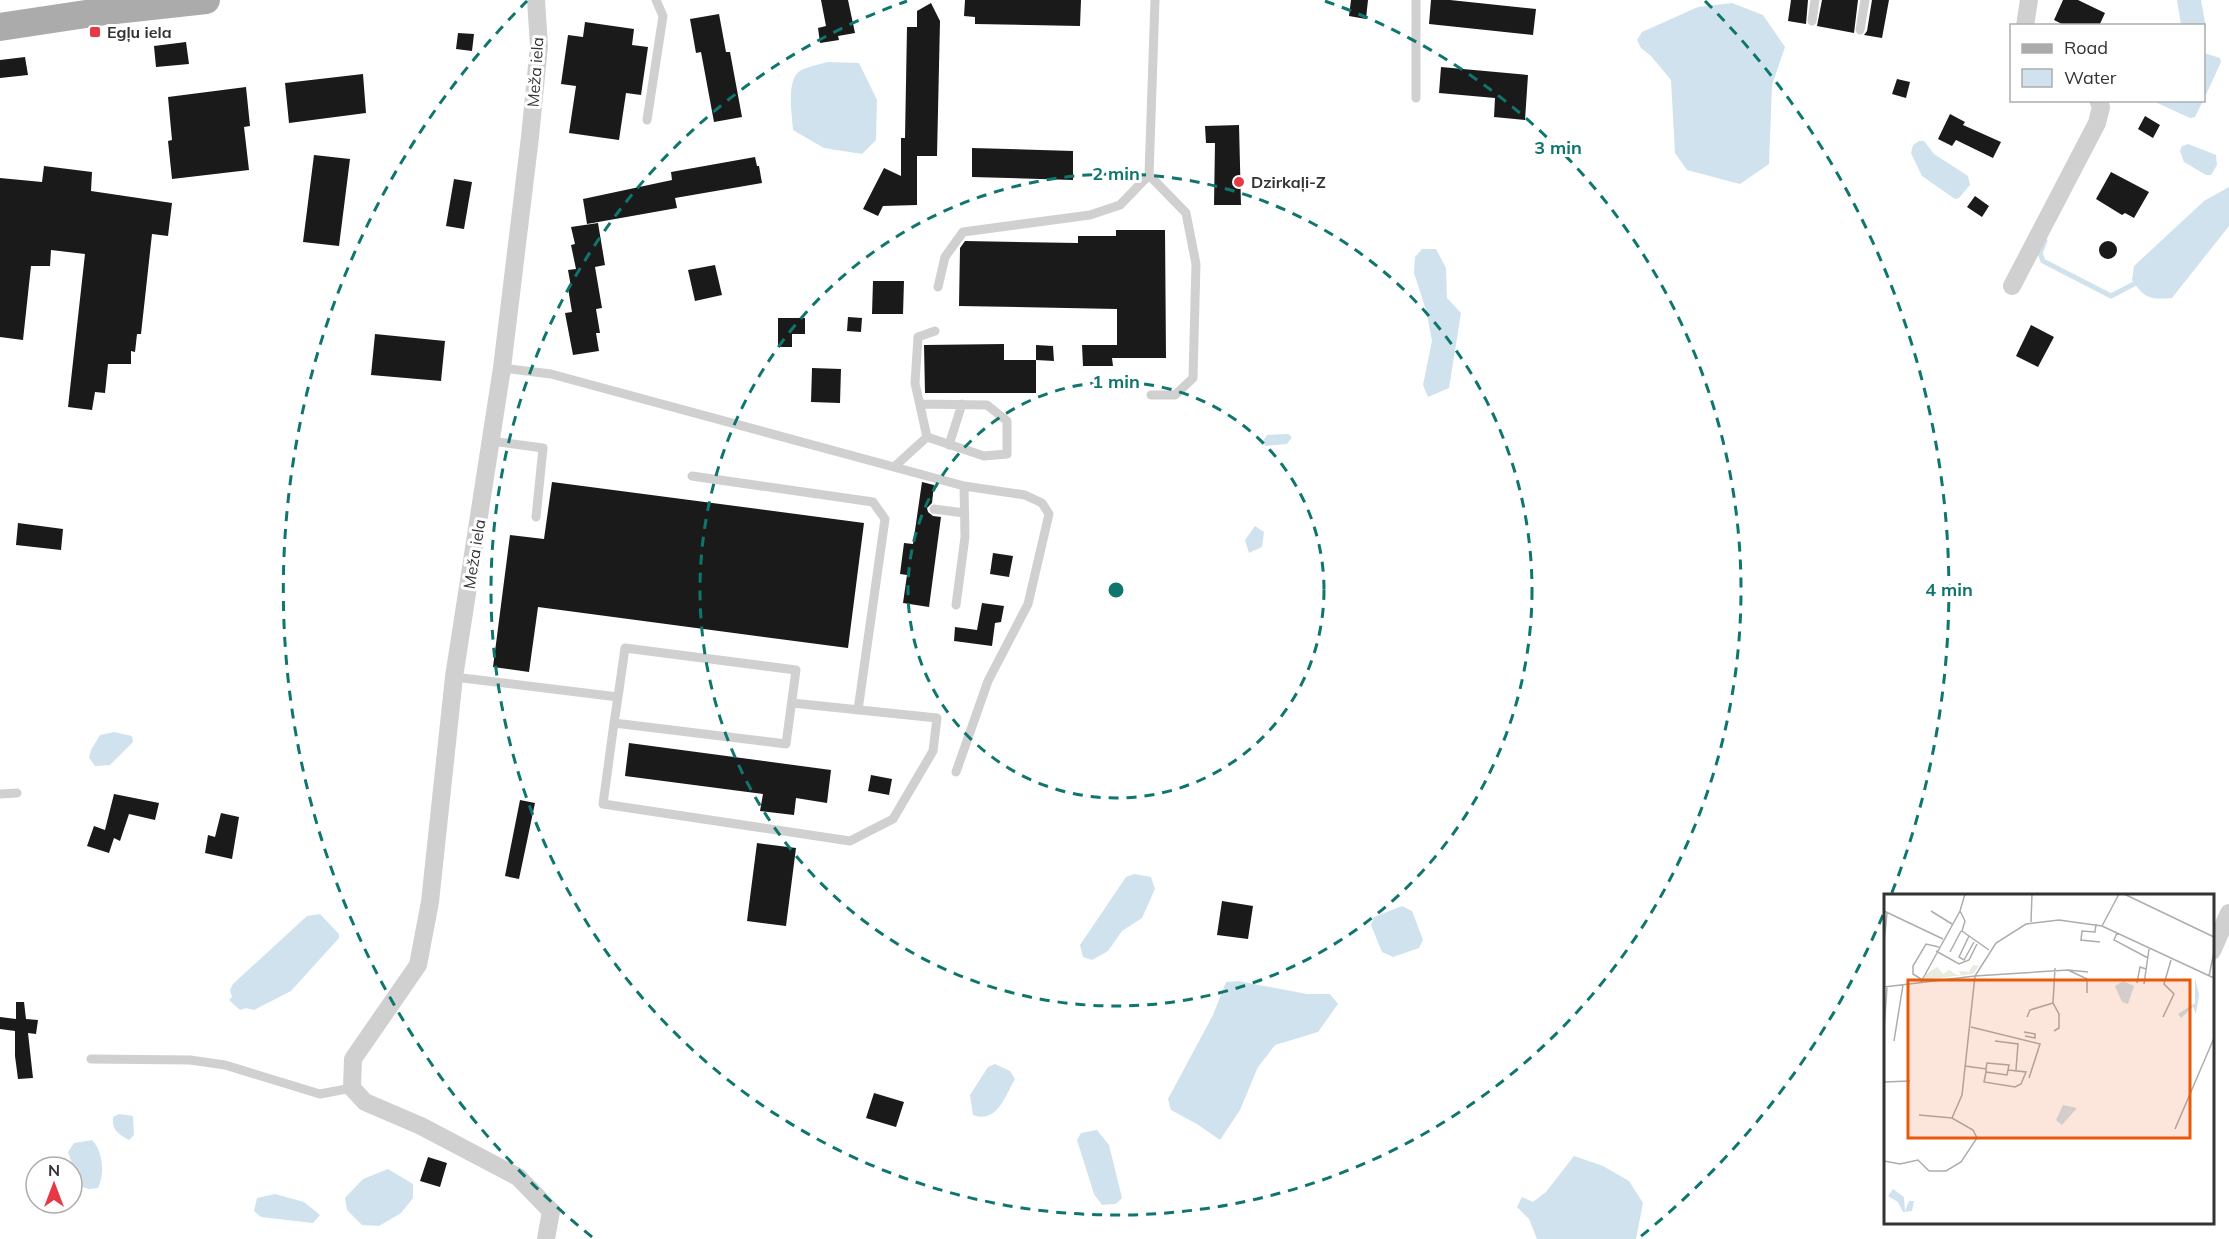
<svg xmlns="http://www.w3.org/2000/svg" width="2229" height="1239" font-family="Mulish,sans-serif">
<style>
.water{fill:#cfe2ee}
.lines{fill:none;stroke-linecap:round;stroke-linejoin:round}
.stream{stroke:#cfe2ee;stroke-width:5}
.building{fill:#1a1a1a}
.lane{stroke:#d0d0d0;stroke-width:9}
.street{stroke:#d0d0d0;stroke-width:18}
.primary{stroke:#ababab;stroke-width:28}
.ring{fill:none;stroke:#0f766e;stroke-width:3;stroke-dasharray:10 8}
.poi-dot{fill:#e63946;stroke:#fff;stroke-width:2}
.labels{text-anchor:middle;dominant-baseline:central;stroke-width:6;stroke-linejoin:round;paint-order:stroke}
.poi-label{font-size:16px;font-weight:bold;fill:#333;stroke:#fff;text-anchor:start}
.street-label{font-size:16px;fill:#333;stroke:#fff}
.inset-road{fill:none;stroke:#adadad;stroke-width:1.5}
.view{fill:#e8590c;fill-opacity:0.15;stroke:#e8590c;stroke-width:3}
.inset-edge{fill:none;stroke:#333;stroke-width:3}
.centre{fill:#0f766e;stroke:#fff;stroke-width:3}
.ring-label{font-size:18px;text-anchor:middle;font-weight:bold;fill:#0f766e;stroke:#fff;stroke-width:6;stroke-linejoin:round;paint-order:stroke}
</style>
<rect width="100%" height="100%" fill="#fff"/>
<path class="water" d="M 2177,0 L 2201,0 L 2206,28 L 2204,30 L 2204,26 L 2181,25 Z
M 1732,3 L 1763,15 L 1785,47 L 1772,85 L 1769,164 L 1740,184 L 1687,170 L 1675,153 L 1671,80 L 1651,56 L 1641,48 L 1637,40 L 1642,32 L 1698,7 Z
M 2204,53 L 2220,58 L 2221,62 L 2204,99 Z
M 827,62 L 859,63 L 877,100 L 876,140 L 862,154 L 824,148 L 793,130 C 792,115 786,79 800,71 C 808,66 819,65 827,62 Z
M 2153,101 L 2203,101 L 2195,117 L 2190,118 Z
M 1919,141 L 1924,141 L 1934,154 L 1968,176 L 1970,185 L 1959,198 L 1955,199 L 1922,176 L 1911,153 L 1913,145 Z
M 2188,144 L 2216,155 L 2217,165 L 2211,175 L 2206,175 L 2184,162 L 2180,151 L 2182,146 Z
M 2229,187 L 2229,226 L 2172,298 C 2150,300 2144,298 2132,280 L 2134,266 L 2204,201 Z
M 1422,249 L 1436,249 L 1446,268 L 1447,298 L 1461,313 L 1449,388 L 1428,397 L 1423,385 L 1432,341 L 1426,310 L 1414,273 L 1415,257 Z
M 1288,434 L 1292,437 L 1287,444 L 1265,446 L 1263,441 L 1267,435 Z
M 1255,526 L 1264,532 L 1262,547 L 1249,553 L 1245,540 Z
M 114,732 L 132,736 L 133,742 L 110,765 L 95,766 L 89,758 L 91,750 L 100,735 Z
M 1134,874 L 1151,877 L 1155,889 L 1142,918 L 1122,931 L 1108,951 L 1092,960 L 1083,957 L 1080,945 L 1126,877 Z
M 1402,906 L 1412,911 L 1423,940 L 1419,948 L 1393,957 L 1382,952 L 1371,925 L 1374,917 Z
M 320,914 L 339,934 L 339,938 L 291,991 L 254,1010 L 246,1008 L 240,1010 L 229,1000 L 232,997 L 230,990 L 233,984 L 307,916 Z
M 1238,981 L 1307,994 L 1330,994 L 1338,1004 L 1318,1032 L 1275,1045 L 1258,1067 L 1240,1110 L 1220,1140 L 1197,1124 L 1171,1110 L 1168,1099 L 1213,1015 L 1226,982 Z
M 995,1064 L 1010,1071 L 1015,1079 C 1005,1096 997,1124 973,1115 L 970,1095 L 988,1067 Z
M 119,1114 L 133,1116 L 134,1135 L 129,1140 C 118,1134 112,1131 113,1117 Z
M 1097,1130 L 1109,1145 L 1122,1198 L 1116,1204 L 1102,1205 L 1094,1194 L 1077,1140 L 1081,1133 Z
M 92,1140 C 103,1151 105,1174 98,1188 L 89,1189 L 80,1186 L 68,1152 L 74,1143 Z
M 1574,1156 L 1603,1166 L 1629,1181 L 1643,1203 L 1636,1239 L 1537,1239 L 1529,1219 L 1517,1207 L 1522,1197 L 1533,1202 L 1546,1192 Z
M 388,1169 L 413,1184 L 413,1198 L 401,1213 L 379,1226 L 362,1225 L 347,1210 L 345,1198 L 363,1179 Z
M 275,1194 L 304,1202 L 320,1215 L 313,1223 L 261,1217 L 254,1211 L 257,1198 Z"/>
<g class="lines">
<path class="stream" d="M 2045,241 L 2040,253 L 2043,261 L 2111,296 L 2134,284"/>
</g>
<path class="building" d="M 821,0 L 848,0 L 855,33 L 838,36 L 839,40 L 820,43 L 818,28 L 826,26 Z
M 965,0 L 1081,0 L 1080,26 L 975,24 L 975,17 L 964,16 Z
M 1351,0 L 1368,0 L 1366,19 L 1349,16 Z
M 1431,0 L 1450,0 L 1536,9 L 1533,35 L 1429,24 Z
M 1791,0 L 1808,0 L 1806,24 L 1788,21 Z
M 1822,0 L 1858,0 L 1854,33 L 1817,26 Z
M 1872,0 L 1889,0 L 1882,38 L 1864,35 L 1867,31 Z
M 2063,0 L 2078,0 L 2105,13 L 2099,26 L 2066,26 L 2054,20 Z
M 931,3 L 940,21 L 937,156 L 917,156 L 917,205 L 883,206 L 878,216 L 863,209 L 884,168 L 901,176 L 901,138 L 905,138 L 907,27 L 917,27 L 917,11 Z
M 719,14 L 726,52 L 730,52 L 742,117 L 714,122 L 701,52 L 696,53 L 690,19 Z
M 585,22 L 634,29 L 632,45 L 648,47 L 641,95 L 626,93 L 619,140 L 569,133 L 576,86 L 561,84 L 568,35 L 583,37 Z
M 458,33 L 474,34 L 472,51 L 456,49 Z
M 186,42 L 189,64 L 156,67 L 154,46 Z
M 25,57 L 28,75 L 0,78 L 0,60 Z
M 1441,67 L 1528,75 L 1525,120 L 1494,117 L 1495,98 L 1439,93 Z
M 363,74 L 366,113 L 289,123 L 285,83 Z
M 1897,79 L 1910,82 L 1906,98 L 1892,94 Z
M 246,87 L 250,126 L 244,127 L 249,170 L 172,179 L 168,141 L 172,140 L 168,97 Z
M 1950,114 L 1965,122 L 1963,125 L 2001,142 L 1993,158 L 1956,140 L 1952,146 L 1938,139 Z
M 2145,116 L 2160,125 L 2153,138 L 2138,129 Z
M 1239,125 L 1241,205 L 1214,205 L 1215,143 L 1206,143 L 1205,126 Z
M 972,148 L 1073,151 L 1073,180 L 972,177 Z
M 314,155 L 350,159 L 339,246 L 303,242 Z
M 755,157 L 757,166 L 759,166 L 762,183 L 675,198 L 677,208 L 587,224 L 583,199 L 672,180 L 671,172 Z
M 44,166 L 92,172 L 91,191 L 172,203 L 168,236 L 152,234 L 141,334 L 137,334 L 135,352 L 131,351 L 131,364 L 108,364 L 105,393 L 95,392 L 92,410 L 68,407 L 85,254 L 51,250 L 50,266 L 31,266 L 23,340 L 0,337 L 0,178 L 42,182 Z
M 2111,172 L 2149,192 L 2134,218 L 2125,213 L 2122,215 L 2096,199 Z
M 454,179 L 472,182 L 464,229 L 446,226 Z
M 1975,196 L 1989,206 L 1982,217 L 1967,207 Z
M 598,223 L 605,265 L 595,267 L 602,308 L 596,309 L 600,333 L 596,333 L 599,351 L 573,355 L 565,313 L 572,312 L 568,288 L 571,287 L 568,270 L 576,269 L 571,245 L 575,244 L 571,227 Z
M 1116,230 L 1165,230 L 1166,358 L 1112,358 L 1113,366 L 1083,366 L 1082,345 L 1117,345 L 1117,309 L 959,306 L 960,248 L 965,241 L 1078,243 L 1078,236 L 1116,236 Z
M2099 250a9 9 0 1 1 18 0a9 9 0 1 1-18 0Z
M 715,265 L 722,295 L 695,301 L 688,270 Z
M 873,281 L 904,281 L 903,314 L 872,314 Z
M 848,317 L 862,318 L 861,332 L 847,331 Z
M 778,318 L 805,318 L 805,334 L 792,334 L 792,347 L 778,347 Z
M 2031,325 L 2054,337 L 2038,367 L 2016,356 Z
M 375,334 L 445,341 L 441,381 L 371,375 Z
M 1004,344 L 1004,360 L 1036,360 L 1036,393 L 925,393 L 924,345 Z
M 1036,345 L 1053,346 L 1054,361 L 1036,360 Z
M 812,368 L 841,369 L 840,403 L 811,402 Z
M 552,482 L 864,523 L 848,648 L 538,607 L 529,672 L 493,667 L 510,535 L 544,539 Z
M 922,482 L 934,485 L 932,503 L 927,508 L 928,512 L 933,516 L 941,517 L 929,607 L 903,603 L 907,575 L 900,574 L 904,543 L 913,544 Z
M 18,523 L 63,529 L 61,550 L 16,545 Z
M 993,553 L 1013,556 L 1009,577 L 990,574 Z
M 982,603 L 1004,606 L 1001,622 L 995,623 L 992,646 L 954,641 L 955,627 L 977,630 Z
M 629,743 L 831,770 L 827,803 L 796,798 L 794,815 L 760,811 L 763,794 L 625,776 Z
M 871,775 L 892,779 L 889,795 L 868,791 Z
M 114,794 L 159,803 L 155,820 L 129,814 L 120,841 L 114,838 L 109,853 L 87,846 L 94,826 L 105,830 Z
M 520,800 L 535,803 L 519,879 L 505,876 Z
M 221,813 L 239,817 L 232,859 L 205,853 L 208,835 L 215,837 Z
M 757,843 L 796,848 L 786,926 L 747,921 Z
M 1222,901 L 1253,906 L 1248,939 L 1217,935 Z
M 16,1002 L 24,1002 L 26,1019 L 38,1020 L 36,1034 L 28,1033 L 33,1078 L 18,1079 L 15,1056 L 15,1031 L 0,1029 L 0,1017 L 16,1019 Z
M 874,1093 L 904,1102 L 896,1127 L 866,1118 Z
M 428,1157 L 447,1163 L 440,1187 L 420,1181 Z"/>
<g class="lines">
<path class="lane" d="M 1416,0 L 1416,98
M 1812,21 L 1815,0
M 1860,30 L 1865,0
M 647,120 L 663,16 L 656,0
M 938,287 L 945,257 L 963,232 L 1090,215 L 1120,205 L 1149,175
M 502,368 L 551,374 L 964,486 L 1025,495 L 1042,503 L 1049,514 L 1028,604 L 988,681 L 956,772
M 1151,395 L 1175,395 L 1193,378 L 1196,264 L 1186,213 L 1149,175 L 1155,0
M 920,404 L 987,405 L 1007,421 L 1007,454 L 984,456 L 927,437
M 491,441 L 543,448 L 536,517
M 949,445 L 962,404
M 894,467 L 927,437 L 915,383 L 918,337 L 935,331
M 692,476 L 873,502 L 885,519 L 858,710
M 934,509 L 964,513
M 956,605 L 965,537 L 964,486
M 454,677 L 618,697 L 625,648 L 796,670 L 786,744 L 614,723 L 618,697
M 614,723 L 603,804 L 850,841 L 893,819 L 933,751 L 937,718 L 792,703
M 0,794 L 17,793
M 91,1059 L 190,1060 L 225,1065 L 320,1094 L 352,1088"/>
<path class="street" d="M 536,0 L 539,46 L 530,137 L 502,368 L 454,677 L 430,902 L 418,965 L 353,1059 L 352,1088 L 365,1102 L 421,1126 L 518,1177 L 551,1211 L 546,1239
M 2025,26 L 2029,0
M 2012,286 L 2097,123 L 2101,107 L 2098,100
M 2212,951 L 2229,913"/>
<path class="primary" d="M 0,27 L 106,11 L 206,0"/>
</g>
<g class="ring">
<circle cx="1116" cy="590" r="208"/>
<circle cx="1116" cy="590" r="416"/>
<path d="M1325 1A625 625 0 1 1 907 1"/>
<path d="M1883 915A833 833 0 0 1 1640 1237M592 1237A833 833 0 0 1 527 1M1705 1A833 833 0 0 1 1891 895"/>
</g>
<g class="poi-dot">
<rect x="89" y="26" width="12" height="12" rx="3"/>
<circle cx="1239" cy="182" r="6"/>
</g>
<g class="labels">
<g class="poi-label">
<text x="107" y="32">Egļu iela</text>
<text x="1251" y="182">Dzirkaļi-Z</text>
</g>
<g class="street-label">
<text transform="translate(535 72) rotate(-86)">Meža iela</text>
<text transform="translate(474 554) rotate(-81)">Meža iela</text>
</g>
</g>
<g transform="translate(1884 894)">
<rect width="330" height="330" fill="#fff"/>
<path d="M 89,71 L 95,72 L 89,80 L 40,86 L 42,80 L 53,73 L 59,80 L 65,76 L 73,81 L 77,81 L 75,77 L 85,78 Z" fill="#e6ecdf"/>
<path d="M 311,84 L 315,101 L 312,120 L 309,113 L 297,124 L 294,120 L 311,109 ZM 239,87 L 250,92 L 244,110 L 238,108 L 231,92 ZM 179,211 L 193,214 L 178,231 L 172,226 ZM 9,295 L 20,303 L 21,317 L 25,307 L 30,307 L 28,317 L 19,318 L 14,308 L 4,302 Z" fill="#cfe2ee"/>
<path class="inset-road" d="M 240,0 L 330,43M 0,17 L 59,45M 47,17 L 68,30M 76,17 L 81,27 L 78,37 L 105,56M 147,28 L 148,0M 212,30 L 211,38 L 198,37 L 197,46 L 216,48M 218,32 L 235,0M 233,39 L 230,46 L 264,64M 85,42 L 75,63 L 80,66 L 90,48M 0,48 L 3,19M 52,57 L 75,70 L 85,66 L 93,50M 66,58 L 77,37M 325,82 L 330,58M 37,85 L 29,80 L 29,72 L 42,50 L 55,53M 37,88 L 76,17 L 81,0M 253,89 L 256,73 L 262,75M 260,90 L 265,55M 0,93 L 91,82 L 112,49 L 142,30 L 175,26 L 218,32 L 330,84M 203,99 L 203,85 L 184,76 L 204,78M 143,123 L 146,116 L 169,109M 279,123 L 290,100 L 280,90 L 287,66M 87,133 L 156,150 L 145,184M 0,135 L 3,93M 170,137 L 175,134 L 175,120 L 169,109 L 171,74M 140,138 L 151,140 L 151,144 L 141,142M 10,147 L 19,91M 111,147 L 134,150 L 132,176M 81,172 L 102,175 L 103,169 L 125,171 L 123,181 L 102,178 L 102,175M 102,178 L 100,188 L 131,193 L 137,190 L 142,178 L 124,176M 0,188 L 26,187M 68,224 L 78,201 L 91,82 L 184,76M 291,235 L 330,144M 0,267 L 16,270 L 34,266 L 45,277 L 62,277 L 77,268 L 93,244 L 89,236 L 68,224 L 35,221"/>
<path class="view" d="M 24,86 L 306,86 L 306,244 L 24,244 Z"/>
<rect width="330" height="330" class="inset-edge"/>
</g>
<circle cx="1116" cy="590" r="9" class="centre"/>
<g class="ring-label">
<text x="1558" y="154">3 min</text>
<text x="1116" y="180">2 min</text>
<text x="1116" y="388">1 min</text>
<text x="1949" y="596">4 min</text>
</g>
<rect x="2010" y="24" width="195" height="78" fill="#ffffff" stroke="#adadad" stroke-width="1.5"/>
<rect x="2022" y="44" width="30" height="9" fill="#ababab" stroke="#adadad" stroke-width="1.5"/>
<text x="2064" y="54" font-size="18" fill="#333333">Road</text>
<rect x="2022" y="69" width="30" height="18" fill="#cfe2ee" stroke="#adadad" stroke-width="1.5"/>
<text x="2064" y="84" font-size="18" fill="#333333">Water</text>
<g transform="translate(54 1185)"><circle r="28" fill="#ffffff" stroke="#adadad" stroke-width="1.5"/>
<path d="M0-4.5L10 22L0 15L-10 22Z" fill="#e63946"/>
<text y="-9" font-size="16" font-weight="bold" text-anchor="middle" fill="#333333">N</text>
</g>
</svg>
